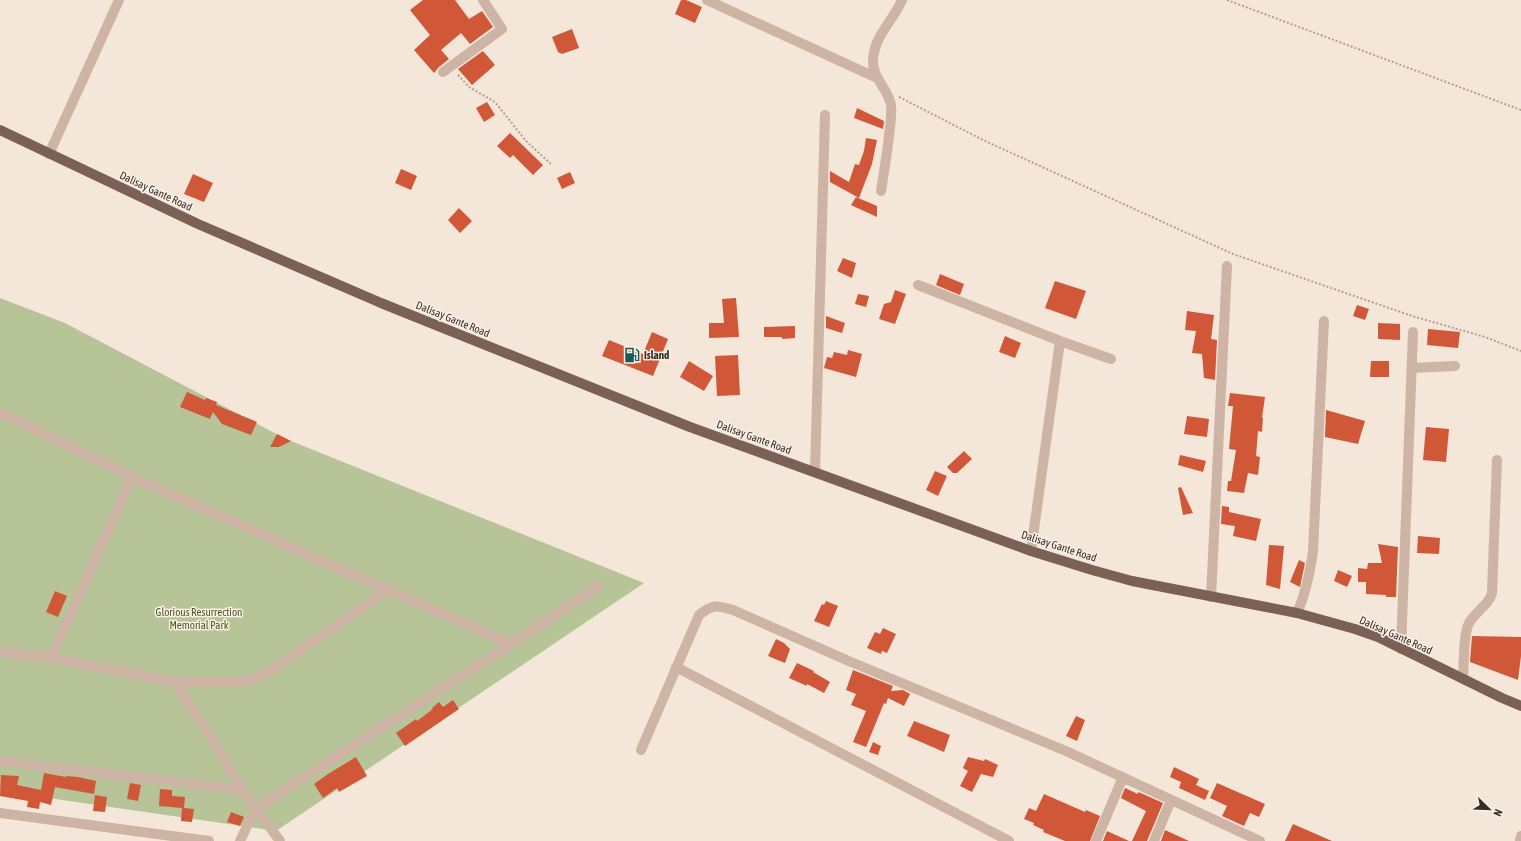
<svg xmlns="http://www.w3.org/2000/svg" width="1521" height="841" font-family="'Asap Condensed',sans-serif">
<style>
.green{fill:#b7c497}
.building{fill:#d15739}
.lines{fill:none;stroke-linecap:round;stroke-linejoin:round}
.path{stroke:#b99e8e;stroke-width:2;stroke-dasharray:2 2;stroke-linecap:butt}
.minor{stroke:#cdb4a4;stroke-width:10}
.major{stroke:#7b6056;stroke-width:10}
.labels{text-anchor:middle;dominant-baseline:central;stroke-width:3;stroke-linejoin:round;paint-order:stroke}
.street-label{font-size:11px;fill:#372b26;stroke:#fbf0e5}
.poi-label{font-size:11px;font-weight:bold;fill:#372b26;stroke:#fbf0e5;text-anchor:start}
.park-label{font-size:11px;fill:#495828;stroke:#fbf0e5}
</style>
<rect width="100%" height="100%" fill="#f4e6d9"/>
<path class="green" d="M 0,298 L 65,323 L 286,439 L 644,583 L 276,831 L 0,791 Z"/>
<path class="building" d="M 423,0 L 455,0 L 469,19 L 482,11 L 493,27 L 470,44 L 461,33 L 441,50 L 449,59 L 439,67 L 434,73 L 414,50 L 430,35 L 410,10 Z
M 681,0 L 686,0 L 702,7 L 695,23 L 675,14 Z
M 572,29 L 579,48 L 562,54 L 558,52 L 552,37 Z
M 483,51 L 495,65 L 472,85 L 458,69 Z
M 487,102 L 495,115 L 484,122 L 476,108 Z
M 857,108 L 884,121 L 883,129 L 854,118 Z
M 510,133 L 543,165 L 533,175 L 513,155 L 510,158 L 497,146 Z
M 866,138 L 877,140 L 872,164 L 859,198 L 830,182 L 830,171 L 849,182 L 855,164 L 859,165 L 864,151 Z
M 401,169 L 417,176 L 411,190 L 395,183 Z
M 570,172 L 575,183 L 562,189 L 557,178 Z
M 193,174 L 213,183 L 204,202 L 184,194 Z
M 856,197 L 877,206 L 877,217 L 851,205 Z
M 459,208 L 472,221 L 460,233 L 448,220 Z
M 843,258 L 856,263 L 852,278 L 837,271 Z
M 940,274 L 964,284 L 960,295 L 936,285 Z
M 1055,281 L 1086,291 L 1076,319 L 1045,308 Z
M 895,290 L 906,294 L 895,324 L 879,319 L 884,304 L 891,302 Z
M 858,294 L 869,296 L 866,307 L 855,304 Z
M 736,298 L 739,337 L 709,338 L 709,323 L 724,323 L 722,299 Z
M 1357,305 L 1369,309 L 1365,320 L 1353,316 Z
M 1187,311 L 1214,315 L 1211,339 L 1217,340 L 1215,380 L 1204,378 L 1202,354 L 1192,353 L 1196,331 L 1185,330 Z
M 826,316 L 845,323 L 842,333 L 826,328 Z
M 1378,323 L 1400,324 L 1400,340 L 1378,339 Z
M 795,326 L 795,338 L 782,339 L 782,337 L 764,337 L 764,327 Z
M 1428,329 L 1460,332 L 1458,348 L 1427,345 Z
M 652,332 L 668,339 L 653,376 L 602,356 L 609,340 L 643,354 Z
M 1005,336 L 1021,343 L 1015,358 L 999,352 Z
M 848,350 L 862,354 L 856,377 L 824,368 L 827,357 L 832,358 L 834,352 L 847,355 Z
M 738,355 L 740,395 L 717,396 L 715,356 Z
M 689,361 L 713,376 L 704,391 L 680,377 Z
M 1371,361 L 1389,361 L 1389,377 L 1370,377 Z
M 187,392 L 205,400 L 206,398 L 217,402 L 216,405 L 257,422 L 251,435 L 222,424 L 213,412 L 210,419 L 180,407 Z
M 1230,393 L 1265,397 L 1262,418 L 1263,418 L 1262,432 L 1258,431 L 1256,456 L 1260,457 L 1258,475 L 1248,473 L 1244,493 L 1227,491 L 1228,481 L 1231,481 L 1236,450 L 1229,449 L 1233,406 L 1228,406 Z
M 1326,410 L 1365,421 L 1358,444 L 1325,437 Z
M 1187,416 L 1209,419 L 1207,437 L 1184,434 Z
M 1426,427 L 1449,429 L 1446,462 L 1423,460 Z
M 277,434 L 291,441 L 279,447 L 270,447 Z
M 964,451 L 972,459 L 957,473 L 953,473 L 947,467 Z
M 1180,455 L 1206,461 L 1203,472 L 1178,465 Z
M 935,471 L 947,476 L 938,496 L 926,490 Z
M 1181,487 L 1193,513 L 1183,515 L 1178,488 Z
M 1222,506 L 1229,507 L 1229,512 L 1261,519 L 1256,541 L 1233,536 L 1235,526 L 1221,524 Z
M 1418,536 L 1440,538 L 1439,554 L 1417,553 Z
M 1378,544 L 1398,547 L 1396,597 L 1386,597 L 1386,595 L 1366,594 L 1366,582 L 1358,582 L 1358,568 L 1367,569 L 1368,563 L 1382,563 Z
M 1269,545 L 1284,546 L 1280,589 L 1266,585 Z
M 1299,560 L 1305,563 L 1300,587 L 1290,582 Z
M 1338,570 L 1352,576 L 1347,587 L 1334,581 Z
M 55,591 L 67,596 L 58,617 L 46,612 Z
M 826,601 L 838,606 L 829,627 L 814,621 L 822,604 L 824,605 Z
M 883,628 L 896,634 L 887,653 L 882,651 L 881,654 L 867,648 L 875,632 L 880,634 Z
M 1472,636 L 1521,637 L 1521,656 L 1518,680 L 1470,662 Z
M 776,639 L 784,643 L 790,649 L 785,663 L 768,656 Z
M 797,663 L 814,671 L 813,672 L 830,682 L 824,693 L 807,684 L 807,686 L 789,678 Z
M 853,670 L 893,686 L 891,691 L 903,690 L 910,694 L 904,706 L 888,698 L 886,704 L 884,703 L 866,747 L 853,742 L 866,711 L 851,705 L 856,694 L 846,690 Z
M 453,700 L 459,709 L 405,746 L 396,733 L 416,719 L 417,721 L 433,709 L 432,708 L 439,702 L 443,707 Z
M 1076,716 L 1085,720 L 1077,741 L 1066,736 Z
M 914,721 L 950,735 L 944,752 L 907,736 Z
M 873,742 L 881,746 L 878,755 L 869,752 Z
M 356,757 L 367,776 L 339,792 L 337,788 L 323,798 L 314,784 L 328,774 Z
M 968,757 L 984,761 L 985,759 L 998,765 L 993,777 L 981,774 L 972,792 L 960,786 L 968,771 L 963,768 Z
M 1174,767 L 1199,779 L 1196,785 L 1209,791 L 1205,800 L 1179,788 L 1181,782 L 1170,777 Z
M 44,773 L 66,777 L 66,776 L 78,777 L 96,781 L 94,794 L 55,787 L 51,805 L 40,802 L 39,809 L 27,807 L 28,801 L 0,796 L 1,775 L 19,776 L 17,785 L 41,790 Z
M 130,783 L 141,785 L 138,801 L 127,799 Z
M 1217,783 L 1265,804 L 1259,817 L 1250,813 L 1244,826 L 1222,816 L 1227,806 L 1210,798 Z
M 1125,788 L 1138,794 L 1138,792 L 1143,794 L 1163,803 L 1147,841 L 1132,841 L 1146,811 L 1121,798 Z
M 160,789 L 172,790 L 172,796 L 185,797 L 184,808 L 194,809 L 192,822 L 181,821 L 182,808 L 159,806 Z
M 1044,794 L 1085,812 L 1086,810 L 1100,816 L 1090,841 L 1065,841 L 1043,832 L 1044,830 L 1033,825 L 1034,823 L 1024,819 L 1029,808 L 1036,811 Z
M 95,795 L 107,797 L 105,812 L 93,811 Z
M 231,812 L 244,817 L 240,826 L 227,822 Z
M 1293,824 L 1332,841 L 1285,841 Z
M 1165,830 L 1189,841 L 1161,841 Z
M 1107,831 L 1129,841 L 1103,841 Z"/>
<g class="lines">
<path class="path" d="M 1227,0 L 1521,110
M 458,75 L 469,87 L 495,102 L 526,141 L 552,165
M 899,97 L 983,140 L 1233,254 L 1412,316 L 1485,337 L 1521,351"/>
<path class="minor" d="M 707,0 L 877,78
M 443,72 L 502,29 L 483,0
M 49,154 L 119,0
M 881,191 C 884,172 887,154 889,136 C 890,126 892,115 891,105 C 888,88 872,78 873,60 C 874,36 893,21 902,0
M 918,285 L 1060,341 L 1111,359
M 1412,368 L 1455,366
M 0,412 L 132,477 L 511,644 L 599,586
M 815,472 L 825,115
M 1031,551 L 1060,341
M 1211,597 L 1227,266
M 1297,613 C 1306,593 1310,573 1313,551 L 1324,321
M 1401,649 L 1413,332
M 0,651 L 51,658 L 174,682 L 241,682 L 258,677 L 275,668 L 387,590
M 51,658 L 132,477
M 676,667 L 1009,841
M 1463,679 C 1464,665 1463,635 1469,623 C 1475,612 1489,605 1492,593 L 1497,460
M 174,682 L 210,736 L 242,790 L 280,841
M 641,750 L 699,615 C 713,604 716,605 733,610 L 851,662 L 1066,751 L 1260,841
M 0,761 L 242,790
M 0,813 L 209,841
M 240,841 L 255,809 L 511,644
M 1096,841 L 1123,777
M 1154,841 L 1171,800
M 1520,841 L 1521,836"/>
<path class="major" d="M 0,130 L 198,224 L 381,303 L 690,427 L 1031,551 L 1092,570 L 1132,581 L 1297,613 L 1355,629 L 1378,637 L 1502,698 L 1521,706"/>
</g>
<defs>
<symbol id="fuel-bare" viewBox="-9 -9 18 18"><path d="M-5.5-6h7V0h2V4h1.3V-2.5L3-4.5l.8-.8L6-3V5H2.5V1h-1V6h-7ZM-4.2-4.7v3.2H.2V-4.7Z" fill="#185b5c" stroke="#fbf0e5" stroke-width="2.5" paint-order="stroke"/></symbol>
</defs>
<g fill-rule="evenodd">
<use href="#fuel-bare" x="621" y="344" width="22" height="22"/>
</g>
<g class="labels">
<g class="street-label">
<text transform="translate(156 191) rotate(25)">Dalisay Gante Road</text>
<text transform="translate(453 319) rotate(22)">Dalisay Gante Road</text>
<text transform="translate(754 437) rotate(20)">Dalisay Gante Road</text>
<text transform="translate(1059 546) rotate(18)">Dalisay Gante Road</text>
<text transform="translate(1396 635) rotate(24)">Dalisay Gante Road</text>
</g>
<g class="poi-label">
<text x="644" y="355">Island</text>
</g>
<g class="park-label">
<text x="199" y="612">Glorious Resurrection<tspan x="199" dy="13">Memorial Park</tspan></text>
</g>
</g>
<g transform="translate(1489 809) rotate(113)" stroke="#fbf0e5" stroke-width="3" paint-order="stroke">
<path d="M0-3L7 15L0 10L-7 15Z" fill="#372b26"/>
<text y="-6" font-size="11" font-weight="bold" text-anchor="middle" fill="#372b26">N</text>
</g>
</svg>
